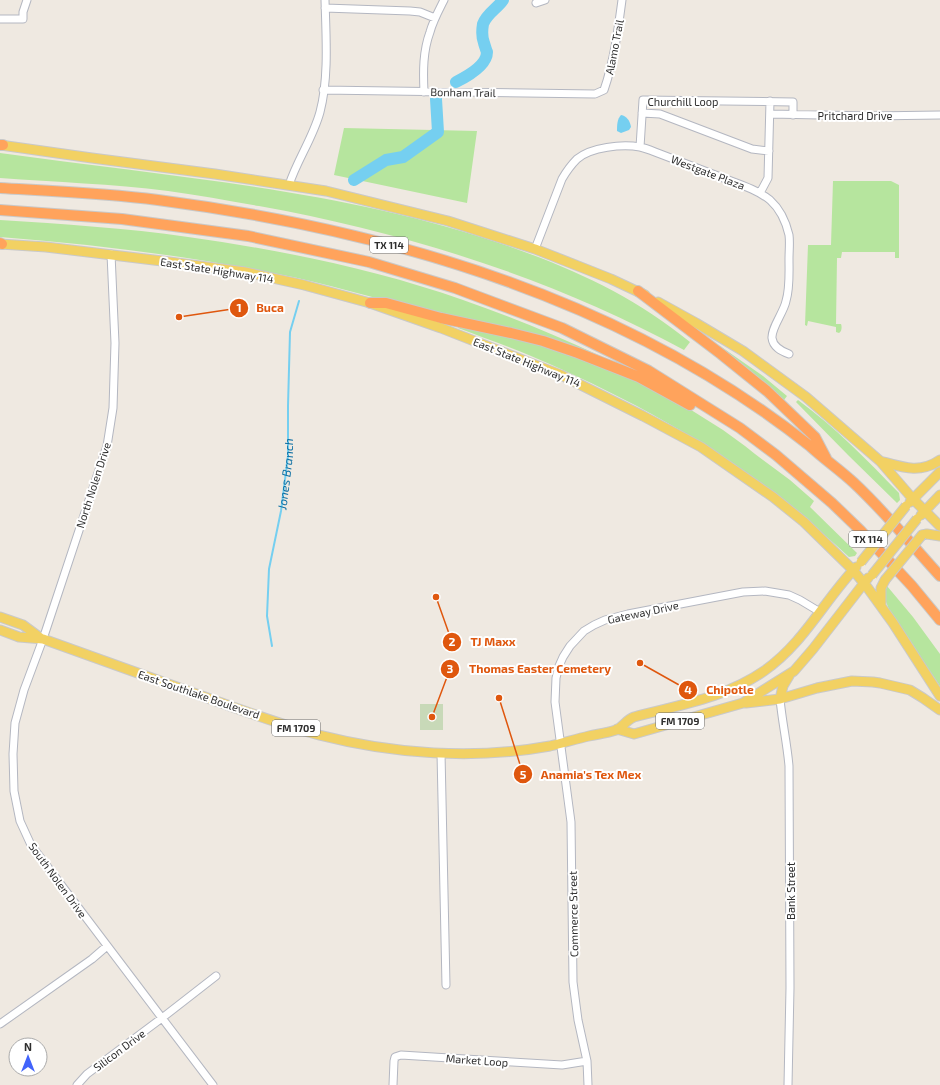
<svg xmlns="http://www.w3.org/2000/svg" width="940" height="1085" font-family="'Exo 2',sans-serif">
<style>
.green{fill:#b6e59e}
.cemetery{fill:#c8d9b8}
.water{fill:#75cff0}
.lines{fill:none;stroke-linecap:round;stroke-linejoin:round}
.stream{stroke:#75cff0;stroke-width:2}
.river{stroke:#75cff0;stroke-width:12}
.minor-casing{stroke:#b4b7c1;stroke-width:9}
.major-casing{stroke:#c9c9c9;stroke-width:11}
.highway-casing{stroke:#c9c9c9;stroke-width:12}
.minor{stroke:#fff;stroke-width:7}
.major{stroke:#f2d163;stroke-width:9}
.highway{stroke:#ffa35c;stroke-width:10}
.major-bridge-casing{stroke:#c9c9c9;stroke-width:11;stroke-linecap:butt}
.major-bridge{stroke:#f2d163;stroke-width:9}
.labels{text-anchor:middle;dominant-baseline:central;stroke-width:4;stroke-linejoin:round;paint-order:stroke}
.shield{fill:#fff;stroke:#6d6d6d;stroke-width:1}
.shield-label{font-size:10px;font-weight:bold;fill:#2e2e2e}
.street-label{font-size:11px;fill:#2e2e2e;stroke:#fff}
.water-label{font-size:12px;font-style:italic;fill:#0d6fa3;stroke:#fff}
.leader{fill:none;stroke:#df570e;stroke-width:1.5}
.callout-dot{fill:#df570e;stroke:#fff;stroke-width:1.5}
.mark-label{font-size:12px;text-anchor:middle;font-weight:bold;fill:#fff}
.callout-label{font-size:12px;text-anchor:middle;font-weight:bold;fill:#df570e;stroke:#fff;stroke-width:4;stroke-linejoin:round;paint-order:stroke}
</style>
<rect width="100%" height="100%" fill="#efe9e1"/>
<path class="green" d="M 344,128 L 477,131 L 467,203 L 334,175 Z
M 0,153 C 170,177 344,189 508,246 C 574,269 635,297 690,342 L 684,350 C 552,278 407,233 259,206 C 229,201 198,195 168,191 C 112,184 56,182 0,178 Z
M 833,181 L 891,181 L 899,185 L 899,258 L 895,258 L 895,252 L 842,252 L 841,258 L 837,258 L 836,324 L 841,324 C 842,326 842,332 839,333 L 836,332 L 836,327 L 808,321 L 807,326 L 805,325 L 808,245 L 831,245 Z
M 0,220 C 63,224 126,228 188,237 C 281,250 375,269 463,300 C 509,316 554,334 598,355 L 597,357 C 531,339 465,321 399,304 C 353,292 308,279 262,271 C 175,254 88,244 0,237 Z
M 458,325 L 554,349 L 640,382 L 680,403 L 723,430 L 745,446 L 755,454 L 790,480 L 814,501 L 810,507 L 857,553 L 855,556 L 849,557 C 822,532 795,509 766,487 C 694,433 613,391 531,356 C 507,346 482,337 458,328 Z
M 720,346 L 763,376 L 787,396 L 784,400 L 717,350 Z
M 798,400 C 835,427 867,460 899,493 L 900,500 L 897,503 L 848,455 L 796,402 Z
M 887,586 L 913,617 L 940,654 L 940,686 L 891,614 L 884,597 L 884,590 Z"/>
<path class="cemetery" d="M 420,704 L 443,704 L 443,730 L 420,730 Z"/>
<path class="water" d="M 621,115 C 627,116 630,121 631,127 L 629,130 L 621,133 L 617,131 C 617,126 617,119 621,115 Z"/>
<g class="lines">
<path class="stream" id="s1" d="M 272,646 L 267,616 L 269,569 L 281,511 L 288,456 L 288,406 L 290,332 L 299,301"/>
<path class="river" d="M 456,82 C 466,77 487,66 487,52 C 486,50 485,46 484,43 C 482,38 482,30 483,24 C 487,13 497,9 503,0
M 354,180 L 386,160 L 403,157 L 438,132 L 436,99"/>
<defs>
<path id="minor" d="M 536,3 L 545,0
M 325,8 L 410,11 L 420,12 L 435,18
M 0,19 L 23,19 L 23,12 L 27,0
M 323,90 L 595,94 L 604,90 C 614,61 618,30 622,0
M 424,92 C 423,71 423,51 430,32 C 433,21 439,10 444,0
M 642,113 L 660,114 L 752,149 L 769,151
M 770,114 L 871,116 L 940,115
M 640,147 L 643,100 L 793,102 L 793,115
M 289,185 C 297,160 313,138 320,112 C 329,78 326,36 325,0
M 760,193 L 768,178 L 770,101
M 535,249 L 562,179 C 566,172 571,165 577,159 C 591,147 622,144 640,147 C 645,148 650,150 655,152 C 676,160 697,168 718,176 C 735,183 755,188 770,200 C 780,209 786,222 789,235 C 790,242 789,251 789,259 C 789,273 790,288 786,301 C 784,312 771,328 772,338 C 773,347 781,351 789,354
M 111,254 L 115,343 L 113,408 L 107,446 L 43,639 L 24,690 L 15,723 L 13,754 L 14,791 L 20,821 L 31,845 L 162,1018 L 213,1085
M 780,699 C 782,721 787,743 789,766 L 790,988 L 788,1085
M 441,753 L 446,985
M 0,1024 L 92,959 L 107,946
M 77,1085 L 87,1074 L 162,1018 L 216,976
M 393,1085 L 394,1061 L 395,1057 L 401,1055 L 562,1065 L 587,1061
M 588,1085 L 587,1061 L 578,1020 L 573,982 L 571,822 L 555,702 L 556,678 L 559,666 L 563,657 L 570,646 L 584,631 L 594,625 L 605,620 L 628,614 L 743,592 L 765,591 L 789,595 L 800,600 L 820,612"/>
<path id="major" d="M 0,145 L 92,158 L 215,174 L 326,191 L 448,221 L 535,249 L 611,279 L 645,295
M 0,244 L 46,247 L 162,261 L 245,272 L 304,285 L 370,303 L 441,328 L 561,375 L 643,416 L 701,447 L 773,497 L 804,522 L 853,570 L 867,587 L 893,623 L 940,696
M 658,302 L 696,323 L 743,351 L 806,397 L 880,461 L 912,498 L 940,526
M 880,461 C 902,467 920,474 940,460
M 910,502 L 940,472
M 921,515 L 940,495
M 922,535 L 927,534 L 940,536
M 881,605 L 881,588 L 885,580
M 0,617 L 23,625 L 42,639
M 0,630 L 19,637 L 43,639 C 95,658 147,676 199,695 C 239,709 278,724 319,735 C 393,754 474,760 550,746 C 563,743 576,739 589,736 C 598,734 607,733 616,730 C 623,727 626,720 634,717 C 679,705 725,698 764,671 C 803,644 824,601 856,567
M 780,699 L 783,686 L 789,676
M 746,703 L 780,699 L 817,688 L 852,681 L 873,682 L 880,683 L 910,690 L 923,698 L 940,710
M 617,729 L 634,734 L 743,703 L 794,671 L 813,649 L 868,578"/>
<path id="highway" d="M 0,145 L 3,145
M 0,188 C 52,191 105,193 158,200 C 389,230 625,299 810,446 C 824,459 840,470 854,483 C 885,512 912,545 940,576
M 0,210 L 122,219 L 248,236 L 369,262 L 455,288 L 562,328 L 649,371 L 740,428 L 776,455 L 832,503 L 860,530 L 912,586 L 940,620
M 0,243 L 2,244
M 638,291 L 721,354 L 767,391 L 815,437 L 826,458
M 370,303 L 386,303 L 441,318 L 511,333 L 543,341 L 578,353 L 639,377 L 690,405"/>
</defs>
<use href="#minor" class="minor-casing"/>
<use href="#major" class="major-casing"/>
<use href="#highway" class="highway-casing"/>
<use href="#minor" class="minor"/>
<use href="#major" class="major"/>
<use href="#highway" class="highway"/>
<defs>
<path id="major-bridge" d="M 861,562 L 906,506
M 872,575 L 917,519
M 885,580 L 922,535"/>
</defs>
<use href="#major-bridge" class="major-bridge-casing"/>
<use href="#major-bridge" class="major-bridge"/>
</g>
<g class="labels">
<g class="shield">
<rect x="370" y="237" width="38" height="16" rx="3"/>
<rect x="849" y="531" width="38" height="16" rx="3"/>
<rect x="656" y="713" width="48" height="16" rx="3"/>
<rect x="272" y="720" width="48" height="16" rx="3"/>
</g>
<g class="shield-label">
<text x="389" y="245">TX 114</text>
<text x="868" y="539">TX 114</text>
<text x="680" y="721">FM 1709</text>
<text x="296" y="728">FM 1709</text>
</g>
<g class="street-label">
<text transform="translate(614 47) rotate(-79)">Alamo Trail</text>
<text transform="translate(463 92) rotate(1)">Bonham Trail</text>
<text x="683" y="101">Churchill Loop</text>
<text x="855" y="115">Pritchard Drive</text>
<text transform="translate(708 172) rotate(21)">Westgate Plaza</text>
<text transform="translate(217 270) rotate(9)">East State Highway 114</text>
<text transform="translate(527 362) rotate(22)">East State Highway 114</text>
<text transform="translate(93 485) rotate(-72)">North Nolen Drive</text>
<text transform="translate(643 612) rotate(-12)">Gateway Drive</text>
<text transform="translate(199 694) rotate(19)">East Southlake Boulevard</text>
<text transform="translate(58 880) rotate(54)">South Nolen Drive</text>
<text transform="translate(790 891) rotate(-90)">Bank Street</text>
<text transform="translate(573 914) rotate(-91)">Commerce Street</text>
<text transform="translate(119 1050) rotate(-37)">Silicon Drive</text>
<text transform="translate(477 1060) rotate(4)">Market Loop</text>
</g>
<g class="water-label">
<text stroke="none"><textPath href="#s1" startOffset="174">Jones Branch</textPath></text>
</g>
</g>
<path class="leader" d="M179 317L239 308M436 597L452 642M432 717L450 669M640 663L688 690M499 698L523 774"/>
<g class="callout-dot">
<circle cx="179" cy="317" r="4"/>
<circle cx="436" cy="597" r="4"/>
<circle cx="432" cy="717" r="4"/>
<circle cx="640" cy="663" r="4"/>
<circle cx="499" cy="698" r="4"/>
<circle cx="239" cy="308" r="10"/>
<circle cx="452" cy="642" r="10"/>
<circle cx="450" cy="669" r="10"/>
<circle cx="688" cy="690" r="10"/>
<circle cx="523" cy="774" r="10"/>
</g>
<g class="mark-label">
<text x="239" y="312">1</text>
<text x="452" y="646">2</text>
<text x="450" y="673">3</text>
<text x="688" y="694">4</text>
<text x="523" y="779">5</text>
</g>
<g class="callout-label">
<text x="270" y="312">Buca</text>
<text x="493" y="646">TJ Maxx</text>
<text x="540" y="673">Thomas Easter Cemetery</text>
<text x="730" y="694">Chipotle</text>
<text x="591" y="779">Anamia's Tex Mex</text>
</g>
<g transform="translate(28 1057)"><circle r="19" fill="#ffffff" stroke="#ababab"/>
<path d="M0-3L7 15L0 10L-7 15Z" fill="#4264fb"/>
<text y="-6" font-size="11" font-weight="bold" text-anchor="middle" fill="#2e2e2e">N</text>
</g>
</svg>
